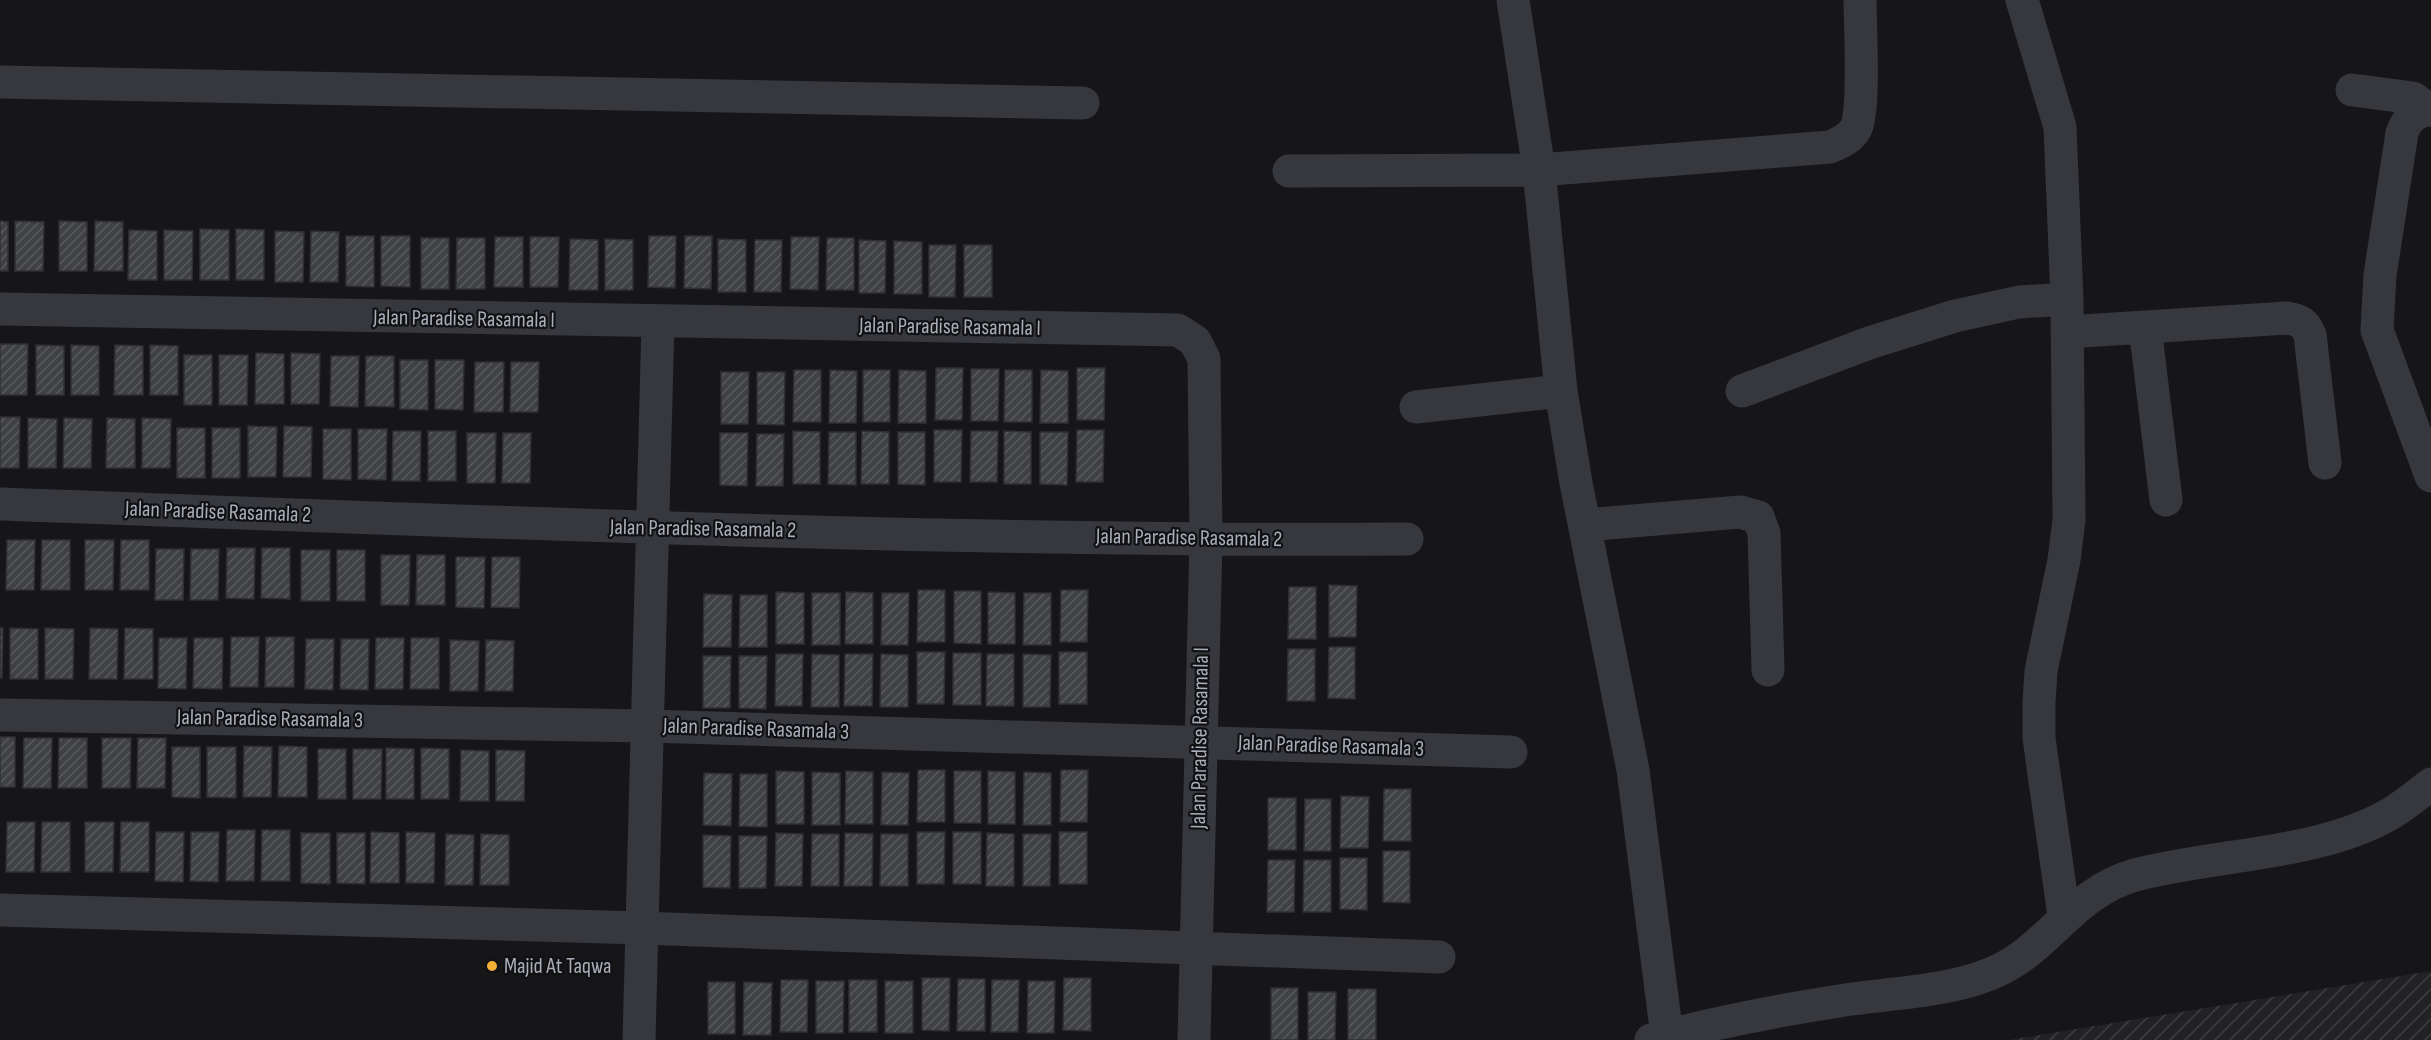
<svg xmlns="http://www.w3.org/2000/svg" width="2431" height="1040" font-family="'Sofia Sans Condensed',sans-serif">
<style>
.industrial{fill:url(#industrial-furrows)}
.building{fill:url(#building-hatch);stroke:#303034;stroke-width:1.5}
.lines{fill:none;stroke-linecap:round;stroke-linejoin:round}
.street{stroke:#37383d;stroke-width:33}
.poi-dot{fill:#f2b134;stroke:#111113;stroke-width:2}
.labels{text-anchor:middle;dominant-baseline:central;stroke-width:4.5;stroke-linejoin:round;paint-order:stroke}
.street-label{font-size:22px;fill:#a8adb8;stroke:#111113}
.poi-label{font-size:22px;fill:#a8adb8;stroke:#111113;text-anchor:start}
</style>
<defs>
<pattern id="industrial-furrows" width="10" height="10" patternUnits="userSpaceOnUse" patternTransform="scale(1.5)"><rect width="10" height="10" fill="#222225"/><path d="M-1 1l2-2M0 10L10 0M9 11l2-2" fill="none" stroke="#3f3f43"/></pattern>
<pattern id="building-hatch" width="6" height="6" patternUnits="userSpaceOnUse" patternTransform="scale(1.5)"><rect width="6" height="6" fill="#404145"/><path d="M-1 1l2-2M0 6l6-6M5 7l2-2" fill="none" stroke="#595a5e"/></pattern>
</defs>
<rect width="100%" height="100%" fill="#161618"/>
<path class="industrial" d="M 2431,971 L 2431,1040 L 2009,1040 Z"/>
<path class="building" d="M 0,221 L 8,222 L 8,271 L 0,271 Z
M 15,221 L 44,222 L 43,271 L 15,271 Z
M 59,221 L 87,222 L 87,271 L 59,271 Z
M 95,221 L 123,222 L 123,271 L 94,271 Z
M 200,229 L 229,230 L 229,280 L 200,280 Z
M 236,229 L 264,230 L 264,280 L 236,280 Z
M 129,230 L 157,231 L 157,280 L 128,280 Z
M 164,230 L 193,231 L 192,280 L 164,280 Z
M 275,231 L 304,232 L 303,282 L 275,282 Z
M 311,231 L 339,232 L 338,282 L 310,282 Z
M 346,236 L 374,236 L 374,287 L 346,286 Z
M 381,236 L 410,236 L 410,287 L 381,286 Z
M 649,236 L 676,236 L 675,288 L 648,287 Z
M 685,236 L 712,236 L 711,289 L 684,288 Z
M 495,237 L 523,237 L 523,287 L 494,287 Z
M 530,237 L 559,237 L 558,287 L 530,287 Z
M 791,237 L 819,237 L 818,290 L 790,289 Z
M 421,238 L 449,238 L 449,289 L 421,289 Z
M 457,238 L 485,238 L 485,289 L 456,289 Z
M 827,238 L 854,238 L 854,290 L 826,290 Z
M 570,239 L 598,240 L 598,290 L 569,290 Z
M 605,239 L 633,240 L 633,290 L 605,290 Z
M 718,239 L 746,240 L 746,292 L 718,292 Z
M 755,240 L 782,240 L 781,292 L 754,292 Z
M 859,240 L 886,241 L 885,293 L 859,293 Z
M 894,241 L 922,242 L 922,294 L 894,294 Z
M 929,245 L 956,245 L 955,297 L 929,297 Z
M 964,245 L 992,245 L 992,297 L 964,297 Z
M 0,344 L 28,344 L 27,395 L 0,395 Z
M 36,345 L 64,346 L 64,395 L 36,395 Z
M 71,345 L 99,346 L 99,395 L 71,395 Z
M 115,345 L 143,346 L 143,395 L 114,395 Z
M 150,345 L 178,346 L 178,395 L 150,395 Z
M 256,353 L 284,354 L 284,404 L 255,404 Z
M 291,353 L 320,354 L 319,404 L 291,404 Z
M 184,355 L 212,355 L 212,405 L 184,405 Z
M 219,355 L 248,355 L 247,405 L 219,405 Z
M 331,356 L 359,356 L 358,407 L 330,406 Z
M 366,356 L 394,356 L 394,407 L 365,406 Z
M 400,360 L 428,360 L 428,410 L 400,409 Z
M 435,360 L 464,360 L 463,410 L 435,409 Z
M 475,362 L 504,362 L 503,412 L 474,412 Z
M 511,362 L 539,362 L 538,412 L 510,412 Z
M 936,368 L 963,368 L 962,420 L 935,420 Z
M 1077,368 L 1105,368 L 1104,420 L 1077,420 Z
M 971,369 L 999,369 L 998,421 L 971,421 Z
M 794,370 L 821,370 L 821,422 L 793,422 Z
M 830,370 L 857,371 L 856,423 L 829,423 Z
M 863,370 L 890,370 L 890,422 L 863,422 Z
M 899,370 L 926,371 L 926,423 L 898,423 Z
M 1005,370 L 1032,370 L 1032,422 L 1004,422 Z
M 1041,370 L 1068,371 L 1068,423 L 1040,423 Z
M 721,372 L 749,372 L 748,424 L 721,424 Z
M 757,372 L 785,372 L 784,425 L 757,424 Z
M 0,417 L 20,417 L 19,468 L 0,468 Z
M 28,418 L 57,419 L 56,468 L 28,468 Z
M 64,418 L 92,419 L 91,468 L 63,468 Z
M 107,418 L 135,419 L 135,468 L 106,468 Z
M 142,418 L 171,419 L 170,468 L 142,468 Z
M 248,426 L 277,427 L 276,477 L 248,477 Z
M 284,426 L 312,427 L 311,477 L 283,477 Z
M 177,428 L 205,428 L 205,478 L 177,478 Z
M 212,428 L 240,428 L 240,478 L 212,478 Z
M 323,429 L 351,429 L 351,480 L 323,479 Z
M 358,429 L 387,429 L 386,480 L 358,479 Z
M 934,430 L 962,430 L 961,482 L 934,482 Z
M 1077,430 L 1104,430 L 1103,482 L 1076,482 Z
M 393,431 L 421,431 L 420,481 L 392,481 Z
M 428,431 L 456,431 L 456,481 L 428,481 Z
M 793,431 L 820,432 L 820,484 L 793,484 Z
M 862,431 L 889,432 L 889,484 L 861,484 Z
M 971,431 L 998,431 L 997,482 L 970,482 Z
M 1004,431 L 1031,432 L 1031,484 L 1004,484 Z
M 829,432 L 856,432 L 856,485 L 828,484 Z
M 898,432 L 925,432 L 925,485 L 898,484 Z
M 1040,432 L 1068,432 L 1067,485 L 1040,484 Z
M 467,433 L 496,433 L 495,483 L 467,483 Z
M 503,433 L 531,433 L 530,483 L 502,483 Z
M 720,433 L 748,433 L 747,486 L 720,485 Z
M 757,434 L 784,434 L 783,486 L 756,486 Z
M 7,540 L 35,540 L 34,590 L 6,590 Z
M 42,540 L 70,540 L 70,590 L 41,590 Z
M 85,540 L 114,540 L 113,590 L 85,590 Z
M 121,540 L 149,540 L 149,590 L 120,590 Z
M 227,548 L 255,548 L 254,599 L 226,598 Z
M 262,548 L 290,548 L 290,599 L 261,598 Z
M 156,549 L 184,549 L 183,600 L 155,600 Z
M 191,549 L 219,549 L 218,600 L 190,600 Z
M 301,550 L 330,550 L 330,601 L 301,601 Z
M 337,550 L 365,550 L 365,601 L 337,601 Z
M 381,555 L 410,555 L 409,605 L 381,605 Z
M 417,555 L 445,555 L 445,605 L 416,605 Z
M 456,557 L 485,557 L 484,608 L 456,607 Z
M 492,557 L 520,557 L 519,608 L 491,607 Z
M 1329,585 L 1357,586 L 1356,637 L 1329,637 Z
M 1289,587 L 1316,587 L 1316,639 L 1288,639 Z
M 918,590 L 945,590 L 945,642 L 917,642 Z
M 1061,590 L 1088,590 L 1087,642 L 1060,642 Z
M 954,591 L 981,591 L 981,644 L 954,643 Z
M 776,592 L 804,593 L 804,644 L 776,644 Z
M 846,592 L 873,593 L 873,644 L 845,644 Z
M 988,592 L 1015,593 L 1015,644 L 988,644 Z
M 812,593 L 840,593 L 840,645 L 812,645 Z
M 882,593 L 909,593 L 908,645 L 881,645 Z
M 1024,593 L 1051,593 L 1051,645 L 1023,645 Z
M 704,594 L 732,595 L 731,647 L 703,647 Z
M 740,595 L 767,595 L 767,647 L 739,647 Z
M 0,628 L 3,628 L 2,678 L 0,678 Z
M 10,628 L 38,629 L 38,679 L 10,679 Z
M 45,628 L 74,629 L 73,679 L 45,679 Z
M 90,628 L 118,629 L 117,679 L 89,679 Z
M 125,628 L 153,629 L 153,679 L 124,679 Z
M 231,637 L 259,637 L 258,687 L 230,687 Z
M 266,637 L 294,637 L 294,687 L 265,687 Z
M 159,638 L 187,638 L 186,689 L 158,688 Z
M 194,638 L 223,638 L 222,689 L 193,688 Z
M 376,638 L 404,638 L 403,689 L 375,689 Z
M 411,638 L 439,638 L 439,689 L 410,689 Z
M 306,639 L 334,639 L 333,690 L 305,689 Z
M 341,639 L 369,639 L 368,690 L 340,689 Z
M 450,640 L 479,641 L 478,691 L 450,691 Z
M 486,640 L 514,641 L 513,691 L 485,691 Z
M 1329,647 L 1355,647 L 1355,699 L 1328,698 Z
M 1288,649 L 1315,649 L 1315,701 L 1287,701 Z
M 917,652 L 945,652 L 944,704 L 917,704 Z
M 1059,652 L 1087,652 L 1087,704 L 1059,704 Z
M 953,653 L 981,653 L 981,705 L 953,705 Z
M 776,654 L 803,654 L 802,706 L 775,706 Z
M 812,654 L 839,655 L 839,707 L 811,707 Z
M 845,654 L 873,654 L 872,706 L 844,706 Z
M 881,654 L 908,655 L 908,707 L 880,707 Z
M 987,654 L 1014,654 L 1014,706 L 986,706 Z
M 1023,654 L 1051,655 L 1050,707 L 1023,707 Z
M 703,656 L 731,656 L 730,708 L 703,708 Z
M 739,656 L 767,656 L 766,709 L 739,708 Z
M 0,737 L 15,737 L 15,787 L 0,787 Z
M 24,738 L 52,738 L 51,788 L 23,788 Z
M 59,738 L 87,738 L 87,788 L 58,788 Z
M 102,738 L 131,738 L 130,788 L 102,788 Z
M 138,738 L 166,738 L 165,788 L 137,788 Z
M 244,746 L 272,747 L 271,797 L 243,797 Z
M 279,746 L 307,747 L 307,797 L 278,797 Z
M 172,747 L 200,747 L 200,798 L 172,797 Z
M 207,747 L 236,747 L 236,798 L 207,797 Z
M 386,748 L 414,749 L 414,799 L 386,799 Z
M 421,748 L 449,749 L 449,799 L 421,799 Z
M 318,749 L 346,749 L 346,799 L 318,799 Z
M 353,749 L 382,749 L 381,799 L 353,799 Z
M 461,750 L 489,751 L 489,801 L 460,801 Z
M 496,750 L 525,751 L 524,801 L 496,801 Z
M 918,770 L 945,770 L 945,822 L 917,822 Z
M 1061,770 L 1088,770 L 1087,822 L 1060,822 Z
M 776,771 L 804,772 L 804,824 L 776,824 Z
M 846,771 L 873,772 L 873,824 L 845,824 Z
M 954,771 L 981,771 L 981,823 L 954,823 Z
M 988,771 L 1015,772 L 1015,824 L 988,824 Z
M 812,772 L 840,773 L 840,825 L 812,825 Z
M 882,772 L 909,773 L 908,825 L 881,825 Z
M 1024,772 L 1051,773 L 1051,825 L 1023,825 Z
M 704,773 L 732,774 L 731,826 L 703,825 Z
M 740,774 L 767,774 L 767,827 L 739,826 Z
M 1384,789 L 1411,789 L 1411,841 L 1383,841 Z
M 1341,796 L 1369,797 L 1368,848 L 1340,848 Z
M 1268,798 L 1296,798 L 1296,850 L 1268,850 Z
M 1305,799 L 1331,799 L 1331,851 L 1304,851 Z
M 7,822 L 35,822 L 34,872 L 6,872 Z
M 42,822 L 70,822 L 70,872 L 41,872 Z
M 85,822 L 114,822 L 113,872 L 85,872 Z
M 121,822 L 149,822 L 149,872 L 120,872 Z
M 227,830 L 255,830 L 254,881 L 226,881 Z
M 262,830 L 290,830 L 290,881 L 261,881 Z
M 156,832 L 184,832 L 183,882 L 155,881 Z
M 191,832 L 219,832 L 218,882 L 190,881 Z
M 371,832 L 399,833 L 399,883 L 370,883 Z
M 406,832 L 435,833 L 434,883 L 406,883 Z
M 917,832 L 945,832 L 944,884 L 917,884 Z
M 953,832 L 981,832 L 981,884 L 953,884 Z
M 1059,832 L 1087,832 L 1087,884 L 1059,884 Z
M 301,833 L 330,833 L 330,884 L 301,883 Z
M 337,833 L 365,833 L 365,884 L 337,883 Z
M 776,833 L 803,834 L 802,886 L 775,886 Z
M 845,833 L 873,834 L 872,886 L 844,886 Z
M 987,833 L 1014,834 L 1014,886 L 986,886 Z
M 446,834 L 474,835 L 473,885 L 445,885 Z
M 481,834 L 509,835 L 509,885 L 480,885 Z
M 812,834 L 839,834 L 839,886 L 811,886 Z
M 881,834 L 908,834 L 908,886 L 880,886 Z
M 1023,834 L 1051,834 L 1050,886 L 1023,886 Z
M 703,835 L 731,836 L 730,888 L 703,887 Z
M 739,836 L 767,836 L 766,888 L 739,888 Z
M 1383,851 L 1410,851 L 1410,903 L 1383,902 Z
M 1340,858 L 1367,858 L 1367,910 L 1340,909 Z
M 1268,860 L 1295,860 L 1294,912 L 1267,912 Z
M 1304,860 L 1331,860 L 1331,912 L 1303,912 Z
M 922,978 L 950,978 L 949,1031 L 922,1030 Z
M 1064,978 L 1091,978 L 1091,1031 L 1063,1030 Z
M 958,979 L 985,979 L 985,1031 L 957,1031 Z
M 781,980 L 808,980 L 807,1032 L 780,1032 Z
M 849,980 L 877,980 L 877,1032 L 849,1032 Z
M 992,980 L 1019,980 L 1018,1032 L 991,1032 Z
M 816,981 L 844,981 L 843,1033 L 816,1033 Z
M 885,981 L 913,981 L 913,1033 L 885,1033 Z
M 1028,981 L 1055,981 L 1054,1033 L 1027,1033 Z
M 708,982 L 735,982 L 735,1034 L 708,1034 Z
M 744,982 L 772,983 L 771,1035 L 743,1035 Z
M 1271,988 L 1298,988 L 1298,1040 L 1271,1040 Z
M 1348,989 L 1376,989 L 1376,1040 L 1348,1040 Z
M 1308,992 L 1336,992 L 1335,1040 L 1308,1040 Z"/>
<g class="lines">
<path class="street" d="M 1513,0 L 1539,170 L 1561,391
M 2022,0 L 2060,127 L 2067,299 L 2069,520 L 2064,560 L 2041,671 L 2039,703 L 2039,738 L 2064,916
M 0,82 L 1083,103
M 2352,90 L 2413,98 L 2428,109
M 2431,110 C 2416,110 2407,119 2402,133 L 2380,275 L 2377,330 L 2431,476
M 1289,171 L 1539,170 L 1830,147 C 1840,143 1851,138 1856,128 C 1865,108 1860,26 1860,0
M 0,309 L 1178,330 L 1195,341 L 1204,359 L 1206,540 L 1194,1040
M 2145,327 L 2166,500
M 2067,332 L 2287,318 C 2300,320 2305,323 2310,335 L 2325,463
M 1742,391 L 1869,343 L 1955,316 L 2019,302 L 2067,299
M 1416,407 L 1561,391 L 1576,483 L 1633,770 L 1667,1036
M 0,504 C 469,521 938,542 1407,539
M 1585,525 L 1740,512 L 1758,517 L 1764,533 L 1768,670
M 0,715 L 648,726 L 1511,752
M 0,910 L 642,928 L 1439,957
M 639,1040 L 658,323
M 1651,1040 C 1716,1022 1785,1009 1852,999 C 1897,993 1948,991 1990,974 C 2046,953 2071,893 2135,875 C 2214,854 2320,855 2390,814 C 2405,805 2418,794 2431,784"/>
</g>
<circle class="poi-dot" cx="492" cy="966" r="6"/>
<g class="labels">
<g class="street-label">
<text transform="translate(464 319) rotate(1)">Jalan Paradise Rasamala I</text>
<text transform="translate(950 327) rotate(1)">Jalan Paradise Rasamala I</text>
<text transform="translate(218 512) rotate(2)">Jalan Paradise Rasamala 2</text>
<text transform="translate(703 529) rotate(1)">Jalan Paradise Rasamala 2</text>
<text transform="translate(1189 538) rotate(1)">Jalan Paradise Rasamala 2</text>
<text transform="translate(270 719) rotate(1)">Jalan Paradise Rasamala 3</text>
<text transform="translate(756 729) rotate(2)">Jalan Paradise Rasamala 3</text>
<text transform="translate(1200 738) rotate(-89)">Jalan Paradise Rasamala I</text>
<text transform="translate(1331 746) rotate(2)">Jalan Paradise Rasamala 3</text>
</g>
<g class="poi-label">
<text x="504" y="966">Majid At Taqwa</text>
</g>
</g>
</svg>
